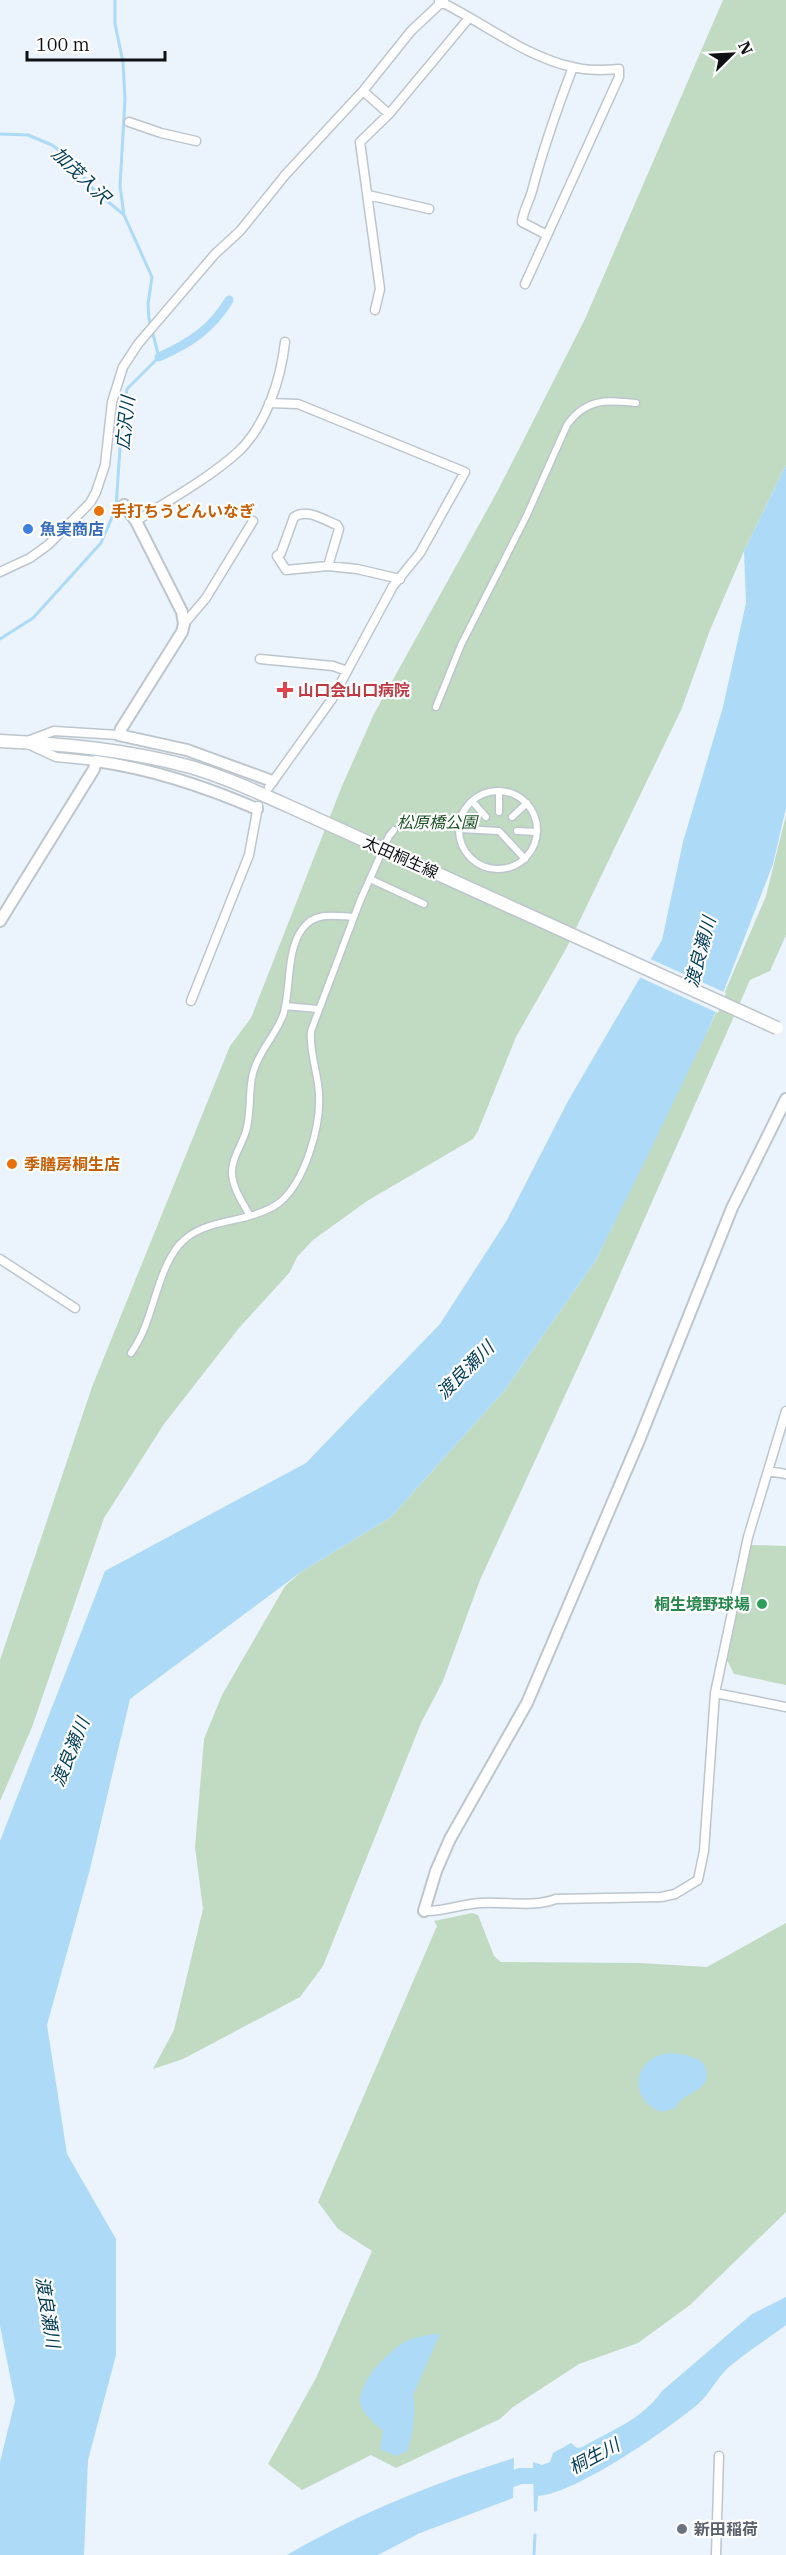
<svg xmlns="http://www.w3.org/2000/svg" width="786" height="2555" font-family="'IBM Plex Serif','Noto Sans JP',serif">
<style>
.green{fill:#c1dac2}
.water{fill:#addaf7}
.pier{fill:#ebf3fc}
.lines{fill:none;stroke-linecap:round;stroke-linejoin:round}
.stream{stroke:#addaf7;stroke-width:3}
.canal{stroke:#addaf7;stroke-width:9}
.river{stroke:#addaf7;stroke-width:16}
.pedestrian-casing{stroke:#bdc5cd;stroke-width:9}
.minor-casing{stroke:#bdc5cd;stroke-width:11}
.tertiary-casing{stroke:#bdc5cd;stroke-width:14}
.secondary-casing{stroke:#bdc5cd;stroke-width:15}
.pedestrian{stroke:#fff;stroke-width:6}
.minor{stroke:#fff;stroke-width:8}
.tertiary{stroke:#fff;stroke-width:10}
.secondary{stroke:#fff;stroke-width:12}
.secondary-bridge-casing{stroke:#bdc5cd;stroke-width:15;stroke-linecap:butt}
.secondary-bridge{stroke:#fff;stroke-width:12}
.food-dot{fill:#e8710a;stroke:#fff;stroke-width:2}
.shop-dot{fill:#3f7fe0;stroke:#fff;stroke-width:2}
.health-dot{fill:#e0444e;stroke:#fff;stroke-width:2}
.leisure-dot{fill:#2e9e5b;stroke:#fff;stroke-width:2}
.worship-dot{fill:#6b7280;stroke:#fff;stroke-width:2}
.labels{text-anchor:middle;dominant-baseline:central;stroke-width:4.5;stroke-linejoin:round;paint-order:stroke}
.food-label{font-size:16px;font-weight:bold;fill:#c56008;stroke:#fff;text-anchor:start}
.shop-label{font-size:16px;font-weight:bold;fill:#366cbe;stroke:#fff;text-anchor:start}
.health-label{font-size:16px;font-weight:bold;fill:#be3a42;stroke:#fff;text-anchor:start}
.park-label{font-size:16px;font-style:italic;fill:#1e5326;stroke:#fff}
.street-label{font-size:16px;fill:#0f1114;stroke:#fff}
.leisure-label{font-size:16px;font-weight:bold;fill:#27864d;stroke:#fff;text-anchor:end}
.worship-label{font-size:16px;font-weight:bold;fill:#5b616d;stroke:#fff;text-anchor:start}
.water-label{font-size:18px;font-style:italic;fill:#003c58;stroke:#fff}
</style>
<rect width="100%" height="100%" fill="#ebf3fc"/>
<path class="green" d="M 723,0 L 786,0 L 786,465 L 744,551 L 710,630 L 682,708 L 566,949 L 516,1037 L 478,1131 L 473,1139 L 367,1201 L 313,1240 L 297,1257 L 290,1272 L 239,1328 L 164,1424 L 104,1518 L 32,1727 L 0,1801 L 0,1660 L 92,1387 L 230,1046 L 251,1018 L 342,786 L 374,714 L 497,492 L 585,319 Z
M 786,815 L 786,935 L 770,971 L 750,980 L 602,1315 L 480,1580 L 443,1681 L 421,1723 L 323,1966 L 300,1997 L 183,2059 L 153,2069 L 174,2030 L 203,1909 L 195,1847 L 204,1739 L 222,1695 L 285,1586 L 301,1572 L 391,1517 L 504,1391 L 596,1260 L 711,1024 L 766,896 Z
M 750,1545 L 786,1546 L 786,1685 L 734,1674 L 727,1660 Z
M 472,1913 L 478,1915 L 494,1956 L 501,1962 L 640,1963 L 707,1967 L 786,1923 L 786,2212 L 690,2305 L 638,2343 L 579,2364 L 513,2407 L 500,2419 L 396,2468 L 371,2455 L 302,2490 L 268,2464 L 316,2378 L 372,2251 L 338,2229 L 318,2202 L 437,1926 L 434,1921 Z"/>
<path class="water" d="M 786,465 L 786,808 L 773,864 L 711,1024 L 647,1157 L 596,1260 L 504,1391 L 391,1517 L 301,1572 L 130,1699 L 90,1869 L 47,2025 L 67,2154 L 116,2239 L 116,2355 L 88,2460 L 84,2555 L 0,2555 L 0,2462 L 15,2401 L 0,2326 L 0,1841 L 105,1571 L 306,1463 L 440,1324 L 507,1220 L 568,1101 L 662,940 L 683,842 L 723,707 L 746,603 L 744,551 Z
M 672,2053 C 685,2055 707,2057 707,2074 C 707,2076 706,2082 705,2083 C 698,2093 679,2096 676,2108 L 661,2112 C 625,2098 635,2054 672,2053 Z
M 786,2297 L 786,2325 C 768,2339 748,2351 730,2366 C 717,2377 710,2394 697,2405 C 665,2431 577,2493 538,2496 L 537,2511 L 534,2512 L 533,2462 L 542,2465 L 550,2462 L 553,2453 L 571,2443 L 577,2448 L 582,2447 C 609,2432 644,2418 662,2391 L 752,2314 Z
M 432,2334 L 440,2334 L 413,2395 C 416,2412 413,2435 407,2451 L 396,2456 L 380,2449 L 383,2431 C 376,2424 365,2416 361,2406 C 354,2386 391,2347 409,2340 C 416,2337 424,2336 432,2334 Z
M 514,2458 L 513,2498 L 420,2533 L 378,2555 L 287,2555 C 359,2513 434,2483 514,2458 Z"/>
<path class="pier" d="M 648,958 L 726,993 L 718,1013 L 637,976 Z"/>
<g class="lines">
<path class="stream" d="M 0,134 L 28,135 L 52,145 L 65,155 L 95,191 L 123,214
M 0,639 L 33,618 L 101,543 L 116,508 L 121,432 L 127,389 L 159,357 L 149,319 L 148,304 L 152,277 L 124,215 L 120,186 L 125,99 L 123,62 L 115,24 L 115,0
M 534,2555 L 535,2535"/>
<path class="canal" d="M 159,357 C 190,343 212,329 229,300"/>
<path class="river" d="M 492,2487 L 520,2476 L 554,2476"/>
<defs>
<path id="pedestrian" d="M 436,707 L 461,645 L 526,517 L 567,425 C 586,398 607,400 636,403
M459 830a39 39 0 1 1 78 0a39 39 0 1 1-78 0Z
M 472,801 L 486,817
M 499,812 L 499,791
M 512,817 L 527,803
M 459,829 L 499,831 L 525,859
M 517,831 L 537,832
M 370,879 L 424,904
M 285,1006 L 318,1009
M 250,1216 C 243,1203 233,1189 232,1174 C 231,1159 242,1145 246,1131 C 253,1107 246,1083 258,1060 C 265,1044 280,1028 284,1012 C 291,986 286,950 303,928 C 316,911 336,916 354,917
M 131,1353 C 154,1322 155,1274 179,1245 C 197,1224 225,1223 250,1216 C 260,1213 271,1209 279,1203 C 305,1182 321,1126 319,1094 C 318,1072 309,1052 311,1031 L 360,901 L 389,836 L 394,830"/>
<path id="minor" d="M 439,1 C 483,22 525,57 573,67 C 588,71 604,70 619,69 L 619,77 L 525,284
M 363,91 L 389,114
M 129,122 L 161,133 L 196,141
M 368,195 L 429,209
M 547,235 L 522,222 C 523,211 529,202 532,191 C 543,149 557,109 573,67
M 375,310 L 380,289 L 360,142 L 389,114 L 469,18
M 136,521 C 168,501 211,477 239,451 C 266,425 281,379 285,342
M 328,566 L 339,529 L 337,525 C 324,520 307,508 294,517 L 281,553 L 277,556 L 286,570 L 328,566 L 357,569 L 400,579
M 0,572 L 30,558 L 48,545 L 90,503 L 96,492 L 105,465 L 112,402 L 123,367 L 138,344 L 215,254 L 240,231 L 286,174 L 363,91 L 411,31 L 444,0
M 184,624 L 206,598 L 253,521
M 260,659 L 333,666 L 347,671
M 25,742 L 54,731 L 119,735
M 28,744 L 56,757 L 96,761
M 269,787 L 332,699 L 393,586 L 420,553 L 465,472 L 298,404 L 269,403
M 191,1001 L 249,855 L 258,806
M 0,1259 L 75,1308
M 768,1471 L 786,1474
M 715,1693 L 786,1707
M 424,1911 C 444,1912 461,1904 480,1903 C 505,1901 532,1908 556,1899 L 661,1897 L 675,1894 L 698,1880 L 704,1851 L 715,1693 L 748,1537 L 786,1411
M 716,2555 L 719,2456"/>
<path id="tertiary" d="M 124,505 L 136,521 L 182,612 L 184,624 L 182,632 L 121,729 L 119,735 L 187,750 L 272,781
M 0,921 L 94,769 L 96,761 C 153,769 204,786 257,809
M 424,1911 L 436,1871 L 450,1839 L 527,1703 L 640,1438 L 732,1208 L 786,1099"/>
<path id="secondary" d="M 0,741 C 65,744 128,750 191,767 C 231,779 268,797 306,814"/>
</defs>
<use href="#pedestrian" class="pedestrian-casing"/>
<use href="#minor" class="minor-casing"/>
<use href="#tertiary" class="tertiary-casing"/>
<use href="#secondary" class="secondary-casing"/>
<use href="#pedestrian" class="pedestrian"/>
<use href="#minor" class="minor"/>
<use href="#tertiary" class="tertiary"/>
<use href="#secondary" class="secondary"/>
<defs>
<path id="secondary-bridge" d="M 306,814 L 777,1028"/>
</defs>
<use href="#secondary-bridge" class="secondary-bridge-casing"/>
<use href="#secondary-bridge" class="secondary-bridge"/>
</g>
<g class="food-dot">
<circle cx="99" cy="511" r="6"/>
<circle cx="12" cy="1164" r="6"/>
</g>
<circle class="shop-dot" cx="28" cy="529" r="6"/>
<path class="health-dot" d="M282 681h6v6h6v6h-6v6h-6v-6h-6v-6h6z"/>
<circle class="leisure-dot" cx="762" cy="1604" r="6"/>
<circle class="worship-dot" cx="682" cy="2529" r="6"/>
<g class="labels">
<g class="food-label">
<text x="111" y="511">手打ちうどんいなぎ</text>
<text x="24" y="1164">季膳房桐生店</text>
</g>
<g class="shop-label">
<text x="40" y="529">魚実商店</text>
</g>
<g class="health-label">
<text x="298" y="690">山口会山口病院</text>
</g>
<g class="park-label">
<text x="437" y="822">松原橋公園</text>
</g>
<g class="street-label">
<text transform="translate(401 857) rotate(24)">太田桐生線</text>
</g>
<g class="leisure-label">
<text x="750" y="1604">桐生境野球場</text>
</g>
<g class="worship-label">
<text x="694" y="2529">新田稲荷</text>
</g>
<g class="water-label">
<text transform="translate(81 175) rotate(44)">加茂入沢</text>
<text transform="translate(125 423) rotate(-84)">広沢川</text>
<text transform="translate(700 952) rotate(-75)">渡良瀬川</text>
<text transform="translate(465 1370) rotate(-45)">渡良瀬川</text>
<text transform="translate(70 1752) rotate(-68)">渡良瀬川</text>
<text transform="translate(48 2312) rotate(81)">渡良瀬川</text>
<text transform="translate(594 2456) rotate(-28)">桐生川</text>
</g>
</g>
<g transform="translate(732 54) rotate(66)" stroke="#ffffff" stroke-width="4.5" paint-order="stroke">
<path d="M0-4.5L10 22L0 15L-10 22Z" fill="#0f1114"/>
<text y="-9" font-size="16" font-weight="bold" text-anchor="middle" fill="#0f1114">N</text>
</g>
<path d="M27 51v9h138v-9" fill="none" stroke="#0f1114" stroke-width="3"/>
<text x="36" y="51" font-size="18" fill="#0f1114" stroke="#ffffff" stroke-width="4.5" paint-order="stroke">100 m</text>
</svg>
